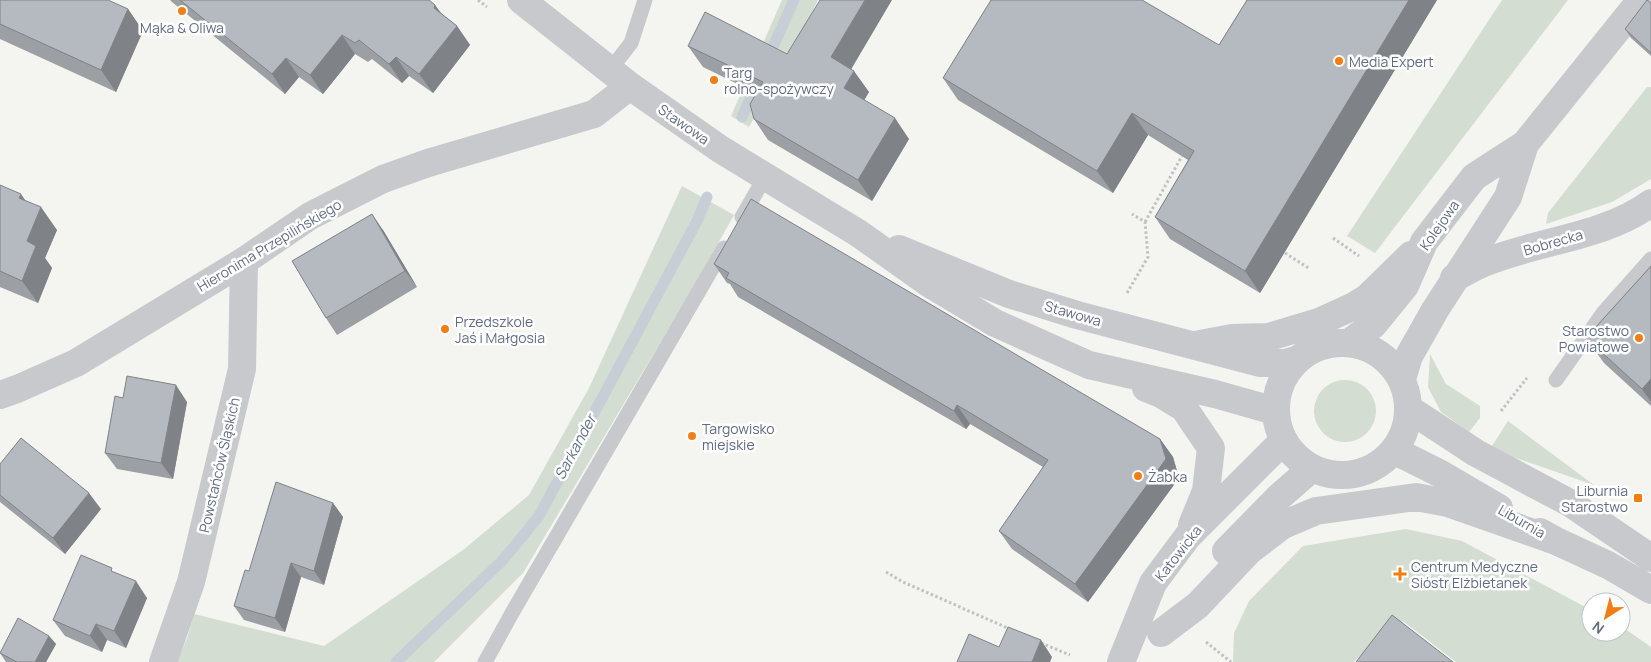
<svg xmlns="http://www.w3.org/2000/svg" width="1651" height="662" font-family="Manrope,sans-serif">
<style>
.green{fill:#d3ddd1}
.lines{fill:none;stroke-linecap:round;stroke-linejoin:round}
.stream{stroke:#c8ced5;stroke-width:11}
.path{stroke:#c0c1c3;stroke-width:3;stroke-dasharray:2.5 2.5;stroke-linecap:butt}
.service{stroke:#c7c9cd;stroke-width:15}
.minor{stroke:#c7c9cd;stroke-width:28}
.tertiary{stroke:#c7c9cd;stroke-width:28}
.wall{fill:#9ca0a5}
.shaded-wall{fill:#7f8286}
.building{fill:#b5bac0;stroke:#7f8286}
.poi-dot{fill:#f27e13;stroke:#fff;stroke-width:2}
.labels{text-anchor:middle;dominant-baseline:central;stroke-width:5;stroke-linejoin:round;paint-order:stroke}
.poi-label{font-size:14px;fill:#616c84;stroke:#fff;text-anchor:start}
.street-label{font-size:14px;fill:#616c84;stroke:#fff}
.water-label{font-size:15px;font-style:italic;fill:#617489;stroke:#fff}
</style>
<rect width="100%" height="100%" fill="#f4f5f0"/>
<path class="green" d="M 782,0 L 818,0 L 810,16 L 749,127 L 731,116 Z
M 1502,0 L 1568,0 L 1375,253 L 1347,236 Z
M 1647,87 L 1651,87 L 1651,179 L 1612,202 L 1546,224 L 1548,213 Z
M 682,186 L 734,215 L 698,279 L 523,573 L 434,662 L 177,662 L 187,638 L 194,614 L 324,646 L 463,550 L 529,495 L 589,388 Z
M 1430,354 L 1446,384 L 1480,406 L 1480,418 L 1469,432 L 1441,412 L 1428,387 Z
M1314 411a31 31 0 1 1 62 0a31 31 0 1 1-62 0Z
M 1508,421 L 1594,485 L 1490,449 Z
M 1406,529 L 1462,541 L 1591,610 L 1591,632 L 1621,632 L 1621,626 L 1651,647 L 1651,662 L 1456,662 L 1403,621 L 1353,662 L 1233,662 L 1234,633 L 1249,601 L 1303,546 Z"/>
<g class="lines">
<path class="stream" d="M 767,60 L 794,0
M 742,117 L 760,77
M 396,662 L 503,560 L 539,516 L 697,221 L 707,197"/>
<path class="path" d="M 478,0 L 487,7
M 1145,222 L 1182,156
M 1333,238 L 1359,256
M 1285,253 L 1310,269
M 1127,293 L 1148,257 L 1145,222 L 1132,214
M 1501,411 L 1527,378
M 886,572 L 903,582 L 1010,629
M 1206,642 L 1231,662
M 1041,643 L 1070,655"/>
<path class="service" d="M 610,70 L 631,43 L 645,0
M 742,217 L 765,177
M 1556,380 L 1603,313 L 1651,259
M 485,662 L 512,613 L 724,248"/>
<path class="minor" d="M 1454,278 C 1466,272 1477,265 1489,261 C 1542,240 1604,237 1651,203
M 163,662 L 191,582 L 242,369 L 244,261"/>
<path class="tertiary" d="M 521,0 L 630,86 L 720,149 L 858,233 L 930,284 L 995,323 L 1089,365 L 1215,394 L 1275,411
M 899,249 L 1009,294 L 1077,315 L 1260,363 L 1285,363 L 1296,360
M1276 409a66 66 0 1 1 132 0a66 66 0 1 1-132 0Z
M 1349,343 L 1374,324 L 1405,286 L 1424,242 L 1474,177 L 1525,144 L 1641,0
M 1200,344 L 1232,338 L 1269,337 L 1319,322 L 1354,306 L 1367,298 L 1411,255
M 1402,379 L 1409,356 L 1435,310 L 1508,197 L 1525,144
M 1146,388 L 1161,394 L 1184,408 L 1211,448 L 1206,491 L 1192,525
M 0,395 L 17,389 L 76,363 L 244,261 L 310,216 L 383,179 L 428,163 L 594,114 L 630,86
M 1409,409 L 1476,453 L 1570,503 L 1651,558
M 1395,451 L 1441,474 L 1499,508
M 1540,532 L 1556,541 L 1608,565 L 1651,590
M 1226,551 L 1279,497 L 1311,469
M 1161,633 L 1198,605 L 1249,551 L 1283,525 L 1316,511 L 1416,497 L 1448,503 L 1556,541
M 1121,662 L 1153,583 L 1188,536 L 1283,441"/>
</g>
<path class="wall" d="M 0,0 L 128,9 L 143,31 L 116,92 L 0,39 Z
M 170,0 L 429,0 L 435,5 L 442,14 L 457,26 L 470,45 L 433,93 L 409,76 L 402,83 L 372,59 L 368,62 L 355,54 L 323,94 L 299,77 L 285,94 L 172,2 Z
M 1247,0 L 1437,0 L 1260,293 L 1170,239 L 1155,217 L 1188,160 L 1148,135 L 1113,193 L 958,100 L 943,78 L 1219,45 Z
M 1651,3 L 1651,56 L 1631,38 L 1625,29 Z
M 688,46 L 787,54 L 851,69 L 869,92 L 864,100 L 909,139 L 872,201 L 768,140 L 754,119 L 756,93 L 703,67 Z
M 0,185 L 26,201 L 57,230 L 45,258 L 52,268 L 38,303 L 0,287 Z
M 383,230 L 417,287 L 337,335 L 326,318 Z
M 714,264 L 1160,439 L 1173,457 L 1179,478 L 1088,602 L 1012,549 L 999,531 L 1043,467 L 970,424 L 966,429 L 738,297 L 730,284 L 727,283 Z
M 1651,266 L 1651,406 L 1604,363 L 1586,338 Z
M 123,398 L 187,402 L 173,479 L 117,469 L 105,453 Z
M 0,464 L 101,509 L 65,554 L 0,502 Z
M 333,503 L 343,517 L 324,585 L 301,577 L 285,632 L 244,620 L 234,606 L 249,571 Z
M 115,573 L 147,598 L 126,648 L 107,640 L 102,652 L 65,636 L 53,620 Z
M 49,636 L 56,644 L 46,662 L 6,662 L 0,653 Z"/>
<path class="shaded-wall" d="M 865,0 L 892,0 L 846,78 L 831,57 Z
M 1409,0 L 1437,0 L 1260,293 L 1245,271 Z
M 435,5 L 448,24 L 434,8 Z
M 128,9 L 143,31 L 116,92 L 101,70 Z
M 457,26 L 470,45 L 433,93 L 419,74 Z
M 342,35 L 355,54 L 323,94 L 310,75 Z
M 396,57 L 409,76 L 402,83 L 389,64 Z
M 286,58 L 299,77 L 285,94 L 272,74 Z
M 854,71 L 869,92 L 859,109 L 844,88 Z
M 1132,113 L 1148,135 L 1113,193 L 1097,171 Z
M 895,118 L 909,139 L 872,201 L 858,180 Z
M 21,194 L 36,216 L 19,198 Z
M 41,207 L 57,230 L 45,258 L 52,268 L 38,303 L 22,281 L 27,241 Z
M 372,214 L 383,230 L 417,287 L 405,271 Z
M 1651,379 L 1651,402 L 1642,389 Z
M 176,385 L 187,402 L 173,479 L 161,463 Z
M 957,405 L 970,424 L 966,429 L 954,411 Z
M 1160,439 L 1173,457 L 1179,478 L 1088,602 L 1075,584 Z
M 89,493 L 101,509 L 65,554 L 53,538 Z
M 333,503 L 343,517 L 324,585 L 314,571 Z
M 291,563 L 301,577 L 285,632 L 275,618 Z
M 136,581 L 147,598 L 126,648 L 114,631 Z
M 96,624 L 107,640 L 102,652 L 90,636 Z
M 49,636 L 56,644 L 46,662 L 35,662 Z
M 1041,640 L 1052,657 L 1050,662 L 1032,662 Z"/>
<path class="building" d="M 0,0 L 108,0 L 128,9 L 101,70 L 0,24 Z
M 180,0 L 429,0 L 435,5 L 434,8 L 457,26 L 419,74 L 396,57 L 389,64 L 359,40 L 355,43 L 342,35 L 310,75 L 286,58 L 272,74 Z
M 820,0 L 865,0 L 831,57 L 854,71 L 844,88 L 895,118 L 858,180 L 754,119 L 750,104 L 763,82 L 688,46 L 705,12 L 787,54 Z
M 991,0 L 1142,0 L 1219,45 L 1247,0 L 1409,0 L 1245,271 L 1155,217 L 1194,151 L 1132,113 L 1097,171 L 943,78 Z
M 1647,0 L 1651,3 L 1651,53 L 1625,29 Z
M 0,185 L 21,194 L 19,198 L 41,207 L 27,241 L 36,246 L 22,281 L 0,271 Z
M 751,199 L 1160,439 L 1166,459 L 1075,584 L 999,531 L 1048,460 L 957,405 L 954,411 L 726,278 L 729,273 L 714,264 Z
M 372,214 L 405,271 L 326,318 L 292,261 Z
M 1651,266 L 1651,379 L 1642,389 L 1586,338 Z
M 127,376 L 176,385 L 161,463 L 105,453 L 115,396 L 123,398 Z
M 21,438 L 89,493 L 53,538 L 0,495 L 0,464 Z
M 276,482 L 333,503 L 314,571 L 291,563 L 275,618 L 234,606 L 245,570 L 249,571 Z
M 81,555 L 112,568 L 111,571 L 136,581 L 114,631 L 96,624 L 90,636 L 53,620 Z
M 1392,615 L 1453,662 L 1356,662 Z
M 18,618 L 49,636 L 35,662 L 17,662 L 0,653 Z
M 1008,627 L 1041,640 L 1032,662 L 957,662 L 969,634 L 999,647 Z"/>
<g class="poi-dot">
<circle cx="182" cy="11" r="5"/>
<circle cx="1339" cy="61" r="5"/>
<circle cx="714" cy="80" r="5"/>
<circle cx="445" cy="329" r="5"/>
<circle cx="1639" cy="338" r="5"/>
<circle cx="692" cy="436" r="5"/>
<circle cx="1138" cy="476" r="5"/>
<rect x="1633" y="493" width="10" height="10" rx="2.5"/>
<path d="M1397.5 566.5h5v5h5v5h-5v5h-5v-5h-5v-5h5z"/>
</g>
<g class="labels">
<g class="poi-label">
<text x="182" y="27" text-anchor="middle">Mąka &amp; Oliwa</text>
<text x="1349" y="61">Media Expert</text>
<text x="724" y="72">Targ<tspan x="724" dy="16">rolno-spożywczy</tspan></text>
<text x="455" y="321">Przedszkole<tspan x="455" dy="16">Jaś i Małgosia</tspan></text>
<text x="1629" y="330" text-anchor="end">Starostwo<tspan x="1629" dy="16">Powiatowe</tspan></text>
<text x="702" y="428">Targowisko<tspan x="702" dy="16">miejskie</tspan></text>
<text x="1148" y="476">Żabka</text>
<text x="1628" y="490" text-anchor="end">Liburnia<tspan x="1628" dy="16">Starostwo</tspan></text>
<text x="1411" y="566">Centrum Medyczne<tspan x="1411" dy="16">Sióstr Elżbietanek</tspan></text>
</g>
<g class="street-label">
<text transform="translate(684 124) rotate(35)">Stawowa</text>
<text transform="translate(1439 225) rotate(-55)">Kolejowa</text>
<text transform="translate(1553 242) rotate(-16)">Bobrecka</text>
<text transform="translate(269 245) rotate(-31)">Hieronima Przepilińskiego</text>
<text transform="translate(1073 313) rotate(16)">Stawowa</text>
<text transform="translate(219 465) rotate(-77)">Powstańców Śląskich</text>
<text transform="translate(1522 521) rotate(30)">Liburnia</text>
<text transform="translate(1178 553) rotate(-52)">Katowicka</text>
</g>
<g class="water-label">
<text transform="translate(575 447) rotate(-62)">Sarkander</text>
</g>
</g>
<g transform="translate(1606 617) rotate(216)"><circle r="24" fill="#ffffff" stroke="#c0c4ce"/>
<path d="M0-4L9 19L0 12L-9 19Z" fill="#f27e13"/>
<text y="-8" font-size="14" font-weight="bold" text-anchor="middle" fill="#616c84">N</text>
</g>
</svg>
